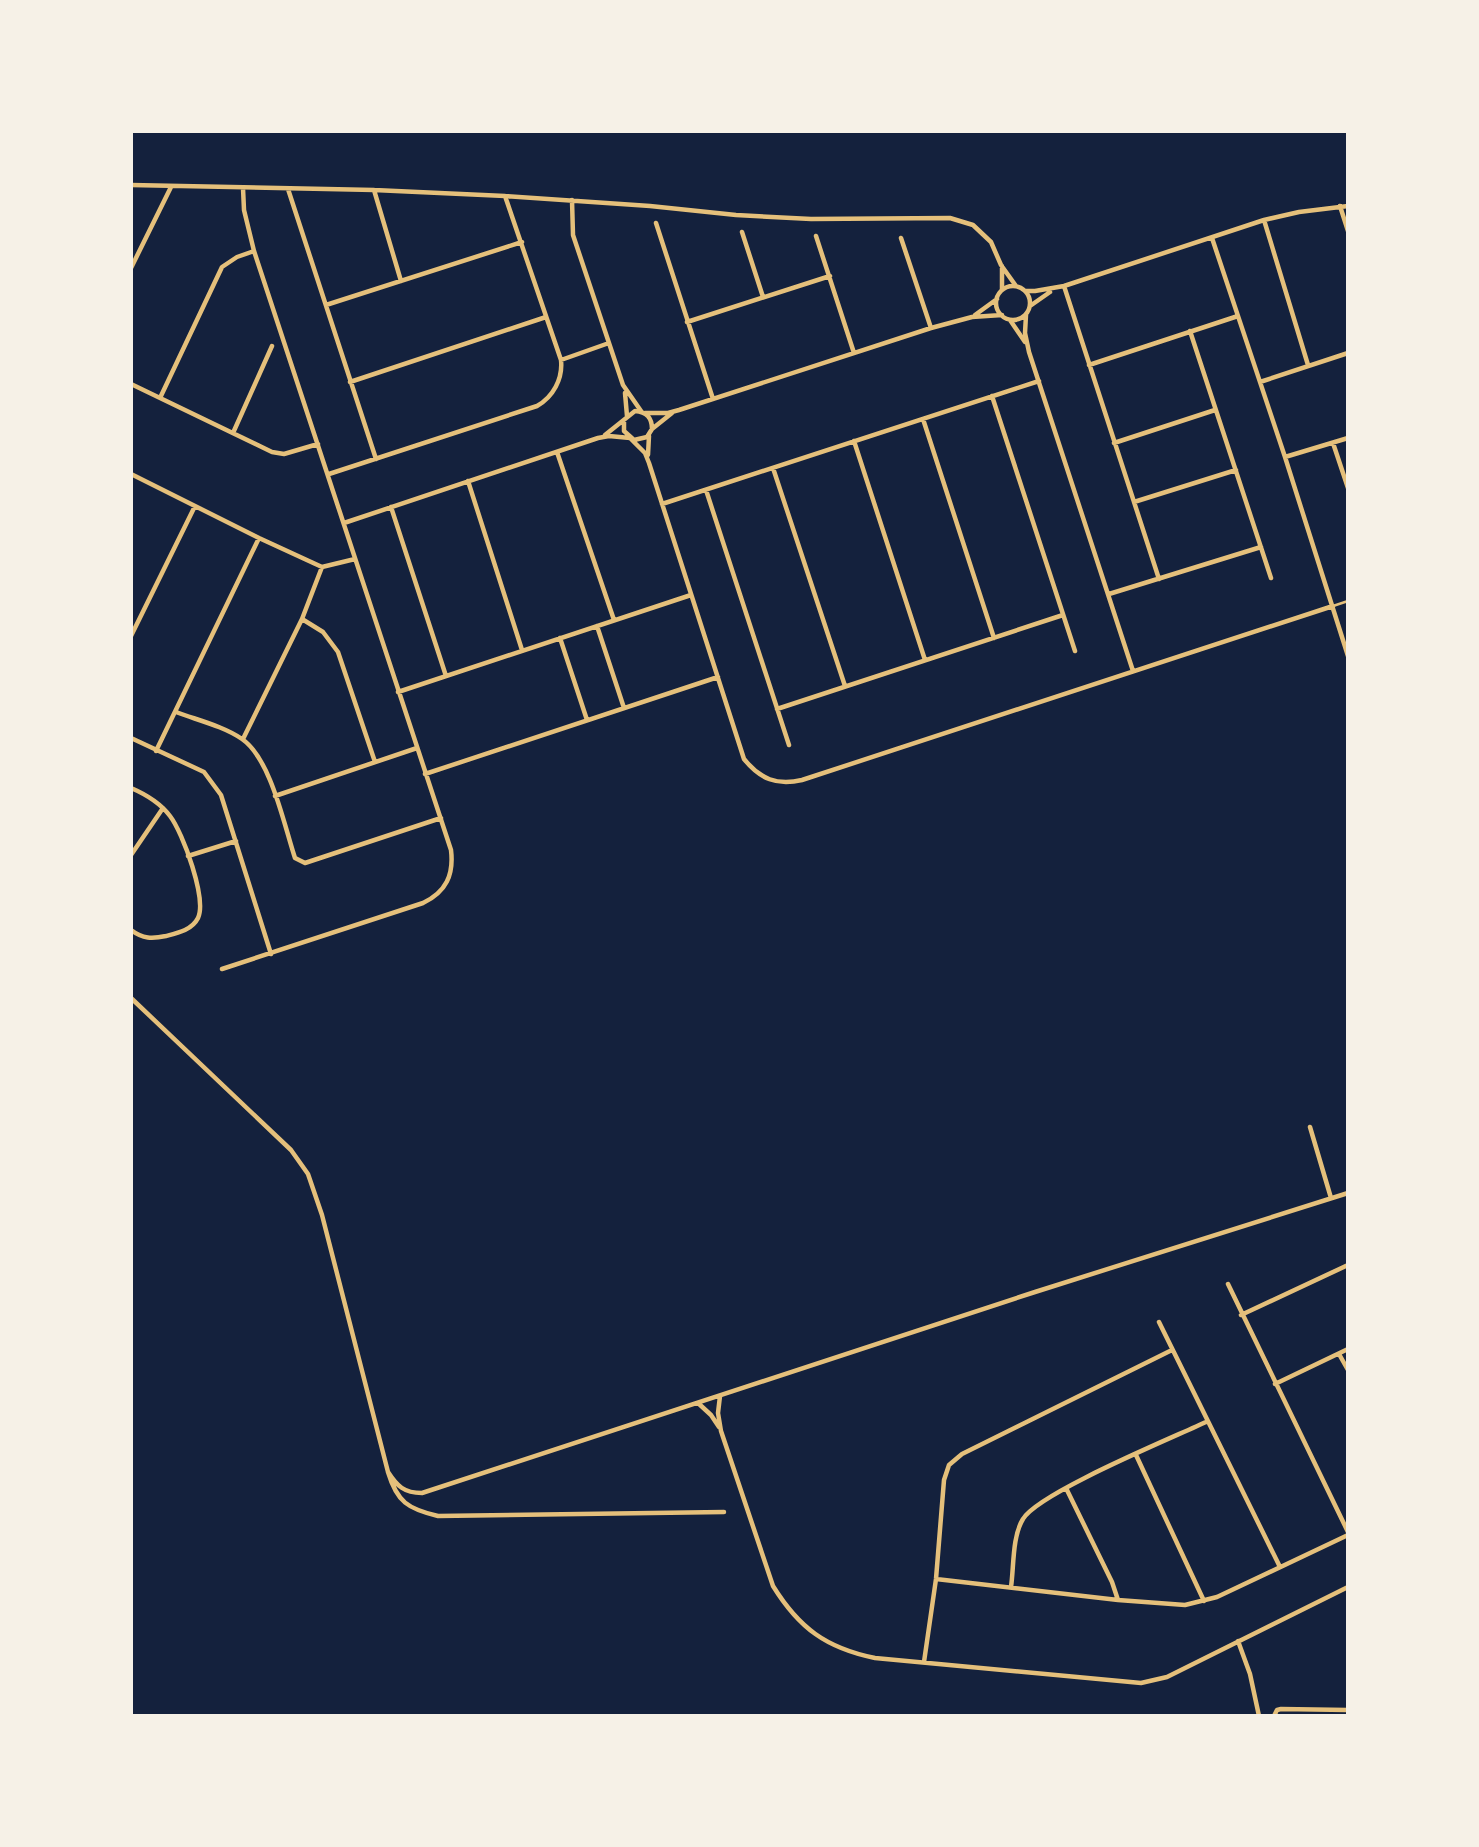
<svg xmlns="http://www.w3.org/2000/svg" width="1479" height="1847" font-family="Barlow,sans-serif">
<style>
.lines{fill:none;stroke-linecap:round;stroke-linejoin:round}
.service{stroke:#e5c07b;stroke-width:2.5}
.minor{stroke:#e5c07b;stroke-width:4.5}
</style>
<rect width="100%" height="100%" fill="#14213d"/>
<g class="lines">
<path class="service" d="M 1333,606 L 1348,601"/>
<path class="minor" d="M 131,185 L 374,190 L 505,196 L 650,206 L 736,215 L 811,219 L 950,218 L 973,225 L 991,242 L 1001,265 L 1016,286
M 288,189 L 376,459
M 374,190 L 401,281
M 572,200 L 573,235 L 623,385 L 641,411
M 1340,206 L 1348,231
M 1264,220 L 1308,365
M 656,223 L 713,399
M 742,232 L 763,297
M 816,236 L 854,353
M 901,238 L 931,328
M 1212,238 L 1285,457 L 1348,656
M 1002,266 L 1002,290
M 131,268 L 171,187
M 1064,286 L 1159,579
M996 303a17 17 0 1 1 34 0a17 17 0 1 1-34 0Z
M 1025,291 L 1035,291 L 1064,286 L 1264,220 L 1299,212 L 1348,206
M 326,305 L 522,242
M 1030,306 L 1050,292
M 975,315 L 997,299
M 1026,315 L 1025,333 L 1029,352 L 1133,671
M 1010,320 L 1025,342
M 687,322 L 830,276
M 1190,331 L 1271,578
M 561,360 L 609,343
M 1089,365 L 1238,316
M 350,382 L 546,317
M 1260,382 L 1348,353
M 131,384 L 272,452 L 284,454 L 318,444
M 625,393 L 627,416
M 992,396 L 1075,651
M 160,398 L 222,267 L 237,257 L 254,251
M 645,413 L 668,413 L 679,410 L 931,328 L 972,317 L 1002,315
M 923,419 L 994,638
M 652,429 L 672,413
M 233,433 L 272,346
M 605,435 L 635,411 C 647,412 652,418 652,429 L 647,437 L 634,440 L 624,431 L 624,422
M 854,441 L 925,660
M 1114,443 L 1215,410
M 1333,443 L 1348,488
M 557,452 L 614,620
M 648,455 L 649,436
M 1285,457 L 1348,438
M 773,468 L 845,686
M 131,474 L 259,538 L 322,567 L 355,559
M 329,474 L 537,406 C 553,397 563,379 561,360 L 505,196
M 468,481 L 522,650
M 706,490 L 789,745
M 1134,502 L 1236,470
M 662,504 L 1039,381
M 391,507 L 446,676
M 344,523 L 598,438 L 609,436 L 630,438 L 645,453 L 649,463 L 744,759 C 760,779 777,786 802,780 L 1333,606
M 1109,594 L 1261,547
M 302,619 L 323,632 L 338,652 L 375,762
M 597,626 L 624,708
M 131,636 L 195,506
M 560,638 L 587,720
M 398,692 L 691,595
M 777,709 L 1063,615
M 176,712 C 197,720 223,726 242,739 C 271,759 284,825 295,858 L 305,863 L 441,818
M 131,738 L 204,772 L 221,795 L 271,954
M 243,739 L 302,619 L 322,567
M 156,751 L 259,538
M 425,774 L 718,677
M 131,788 C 145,794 161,804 170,816 C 183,833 207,899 198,918 C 192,930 178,933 166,936 C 152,939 143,939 131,930
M 275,796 L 417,748
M 131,855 L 163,808
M 188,856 L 236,841
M 222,969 L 423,903 C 446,892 454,875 451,850 L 254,251 L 244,210 L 243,188
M 131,998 L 291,1150 L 308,1174 L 322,1215 L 388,1472 C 397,1502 408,1509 438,1516 L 724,1512
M 1310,1127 L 1331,1198
M 1228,1284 L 1348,1532
M 1241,1315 L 1348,1265
M 1159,1322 L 1280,1567
M 1339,1354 L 1348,1370
M 1275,1384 L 1348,1349
M 720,1396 L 718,1413 L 721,1431 L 773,1586 C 799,1628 826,1648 875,1658 L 1141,1683 L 1167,1677 L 1348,1587
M 698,1403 L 711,1415 L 719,1427
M 1136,1455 L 1204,1601
M 388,1472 C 397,1486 404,1493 422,1493 L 1035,1292 L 1348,1193
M 1066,1488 L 1112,1582 L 1118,1600
M 936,1579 L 1118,1600 L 1185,1605 L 1217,1597 L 1348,1535
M 1011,1587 C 1014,1567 1012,1537 1023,1519 C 1038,1493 1172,1438 1206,1422
M 1238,1641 L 1250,1674 L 1259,1716
M 924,1662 L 936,1579 L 944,1480 L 949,1465 L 962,1454 L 1172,1350
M 1274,1716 L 1277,1710 L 1281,1709 L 1348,1710"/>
</g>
<rect width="1479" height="1847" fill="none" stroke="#f6f1e7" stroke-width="266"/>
</svg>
